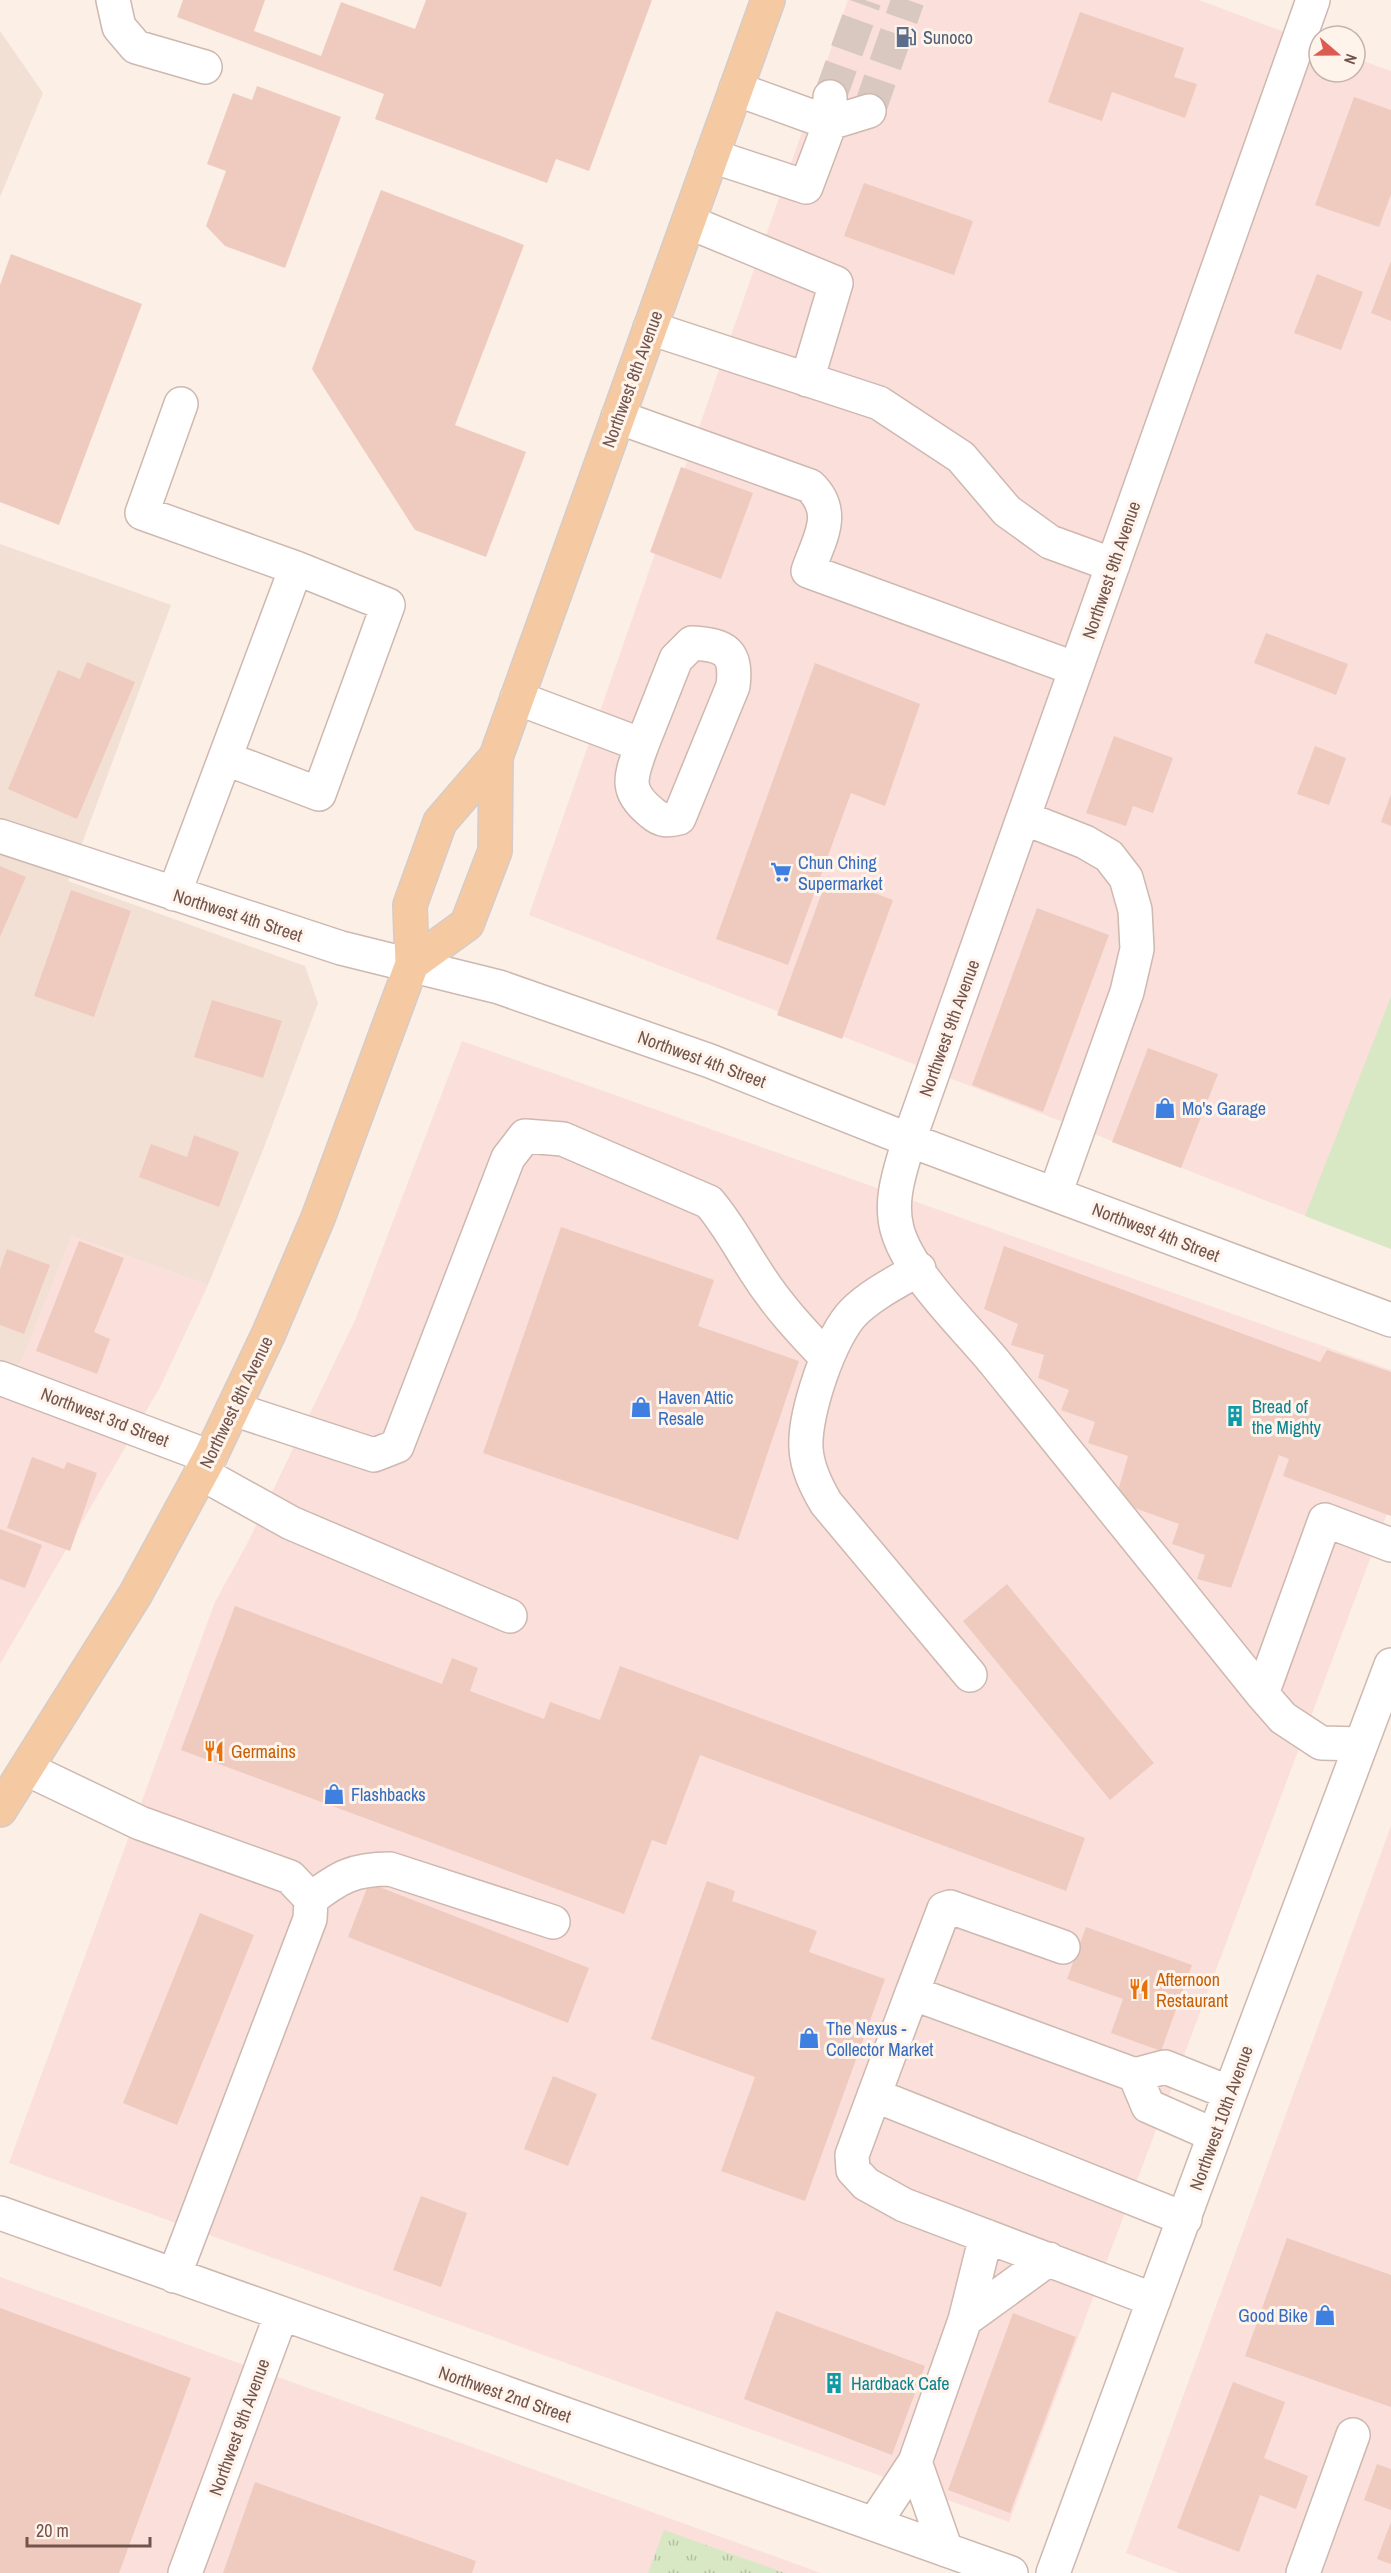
<svg xmlns="http://www.w3.org/2000/svg" width="1391" height="2573" font-family="'Archivo Narrow',sans-serif">
<style>
.residential{fill:#f2e0d5}
.commercial{fill:#fadfda}
.grass{fill:url(#grass-tufts)}
.park{fill:#d8e8c5}
.building{fill:#efcbbf}
.lines{fill:none;stroke-linecap:round;stroke-linejoin:round}
.minor-tunnel{stroke:#d9c8c0;stroke-width:33;stroke-dasharray:33 16;stroke-linecap:butt}
.minor-casing{stroke:#ceb8b0;stroke-width:36}
.major-casing{stroke:#d5ccc9;stroke-width:36}
.minor{stroke:#fff;stroke-width:33}
.major{stroke:#f5caa2;stroke-width:33}
.labels{text-anchor:middle;dominant-baseline:central;stroke-width:6;stroke-linejoin:round;paint-order:stroke}
.service-label{font-size:18px;fill:#4e5e75;stroke:#fef4ec;text-anchor:start}
.street-label{font-size:18px;fill:#72544c;stroke:#fef4ec}
.shop-label{font-size:18px;fill:#366cbe;stroke:#fef4ec;text-anchor:start}
.culture-label{font-size:18px;fill:#0d838f;stroke:#fef4ec;text-anchor:start}
.food-label{font-size:18px;fill:#c56008;stroke:#fef4ec;text-anchor:start}
</style>
<defs>
<pattern id="grass-tufts" width="24" height="20" patternUnits="userSpaceOnUse" patternTransform="scale(1.5)"><rect width="24" height="20" fill="#d8e8c5"/><path d="M3 7l-1-3M5 7V3M7 7l1-3M15 17l-1-3M17 17v-4M19 17l1-3" fill="none" stroke="#b4bfa2"/></pattern>
</defs>
<rect width="100%" height="100%" fill="#fbefe6"/>
<path class="residential" d="M 0,31 L 43,93 L 0,197 Z
M 0,544 L 171,605 L 68,881 L 305,966 L 318,1003 L 263,1150 L 208,1285 L 72,1236 L 21,1362 L 0,1376 Z"/>
<path class="commercial" d="M 848,0 L 1199,0 L 1319,45 L 1319,72 L 1355,72 L 1355,58 L 1391,71 L 1391,1249 L 529,915 Z
M 462,1041 L 1391,1370 L 1391,1503 L 1009,2522 L 9,2163 L 215,1602 L 248,1542 L 356,1318 Z
M 72,1236 L 208,1285 L 160,1387 L 0,1664 L 0,1376 L 21,1362 Z
M 1391,1826 L 1391,2573 L 1179,2573 L 1126,2553 Z
M 0,2277 L 821,2573 L 0,2573 Z"/>
<path class="grass" d="M 664,2530 L 785,2573 L 648,2573 Z"/>
<path class="park" d="M 1391,997 L 1391,1249 L 1305,1216 Z"/>
<path class="building" d="M 183,0 L 265,0 L 254,31 L 321,56 L 341,2 L 415,29 L 426,0 L 652,0 L 589,171 L 556,159 L 547,183 L 375,119 L 384,94 L 177,17 Z
M 1080,12 L 1184,48 L 1174,77 L 1197,84 L 1185,118 L 1112,92 L 1102,121 L 1048,102 Z
M 257,86 L 341,117 L 285,268 L 225,246 L 206,226 L 226,171 L 207,164 L 233,93 L 252,100 Z
M 1354,97 L 1391,110 L 1391,194 L 1379,227 L 1315,205 Z
M 864,183 L 973,221 L 954,275 L 844,236 Z
M 381,190 L 524,245 L 455,425 L 526,452 L 486,557 L 415,530 L 312,369 Z
M 11,254 L 142,304 L 59,525 L 0,502 L 0,285 Z
M 1391,261 L 1391,321 L 1371,313 Z
M 1317,274 L 1363,292 L 1341,350 L 1294,333 Z
M 681,467 L 753,493 L 721,579 L 650,552 Z
M 1266,633 L 1348,664 L 1336,695 L 1254,663 Z
M 87,662 L 135,682 L 77,819 L 8,789 L 58,670 L 80,679 Z
M 815,663 L 920,704 L 885,806 L 851,793 L 788,965 L 716,939 Z
M 1114,736 L 1173,758 L 1153,813 L 1133,806 L 1126,826 L 1086,813 Z
M 1315,746 L 1346,758 L 1329,805 L 1297,794 Z
M 1391,794 L 1391,826 L 1381,822 Z
M 0,866 L 26,877 L 0,937 Z
M 828,876 L 893,900 L 842,1039 L 777,1015 Z
M 71,890 L 131,911 L 94,1017 L 34,996 Z
M 1037,908 L 1109,935 L 1043,1112 L 972,1085 Z
M 212,1000 L 282,1021 L 263,1078 L 194,1057 Z
M 1148,1048 L 1218,1074 L 1181,1168 L 1112,1142 Z
M 194,1135 L 239,1152 L 219,1207 L 139,1177 L 151,1144 L 187,1157 Z
M 561,1227 L 714,1280 L 698,1326 L 799,1361 L 738,1540 L 483,1453 Z
M 79,1241 L 124,1258 L 94,1332 L 110,1339 L 97,1374 L 36,1351 Z
M 1004,1246 L 1320,1362 L 1327,1350 L 1391,1372 L 1391,1516 L 1283,1476 L 1289,1459 L 1279,1455 L 1231,1588 L 1197,1579 L 1205,1555 L 1172,1544 L 1179,1524 L 1115,1501 L 1128,1456 L 1088,1443 L 1095,1422 L 1061,1410 L 1069,1390 L 1038,1378 L 1044,1355 L 1011,1345 L 1018,1324 L 984,1309 Z
M 7,1249 L 50,1265 L 24,1334 L 0,1325 L 0,1269 Z
M 32,1457 L 64,1469 L 67,1462 L 97,1473 L 70,1551 L 7,1528 Z
M 0,1529 L 42,1545 L 25,1588 L 0,1579 Z
M 1007,1584 L 1154,1763 L 1110,1800 L 963,1621 Z
M 235,1606 L 442,1684 L 452,1658 L 478,1668 L 470,1691 L 544,1719 L 550,1702 L 600,1720 L 620,1666 L 1085,1838 L 1066,1891 L 700,1755 L 666,1845 L 652,1840 L 624,1914 L 181,1750 Z
M 707,1881 L 735,1891 L 732,1901 L 817,1931 L 809,1952 L 885,1979 L 805,2201 L 721,2171 L 755,2077 L 651,2039 Z
M 369,1883 L 589,1968 L 568,2023 L 348,1937 Z
M 200,1913 L 254,1935 L 177,2125 L 123,2103 Z
M 1086,1927 L 1192,1965 L 1161,2051 L 1111,2033 L 1123,1999 L 1067,1979 Z
M 553,2076 L 597,2094 L 568,2166 L 524,2149 Z
M 421,2196 L 467,2213 L 441,2287 L 393,2270 Z
M 1287,2238 L 1391,2275 L 1391,2407 L 1245,2356 Z
M 0,2308 L 191,2378 L 119,2573 L 0,2573 Z
M 776,2311 L 925,2366 L 892,2455 L 744,2399 Z
M 1013,2313 L 1076,2337 L 1010,2513 L 948,2490 Z
M 1233,2382 L 1285,2402 L 1264,2458 L 1308,2476 L 1296,2509 L 1260,2495 L 1239,2552 L 1177,2528 Z
M 1377,2464 L 1391,2469 L 1391,2510 L 1364,2500 Z
M 255,2482 L 476,2561 L 472,2573 L 223,2573 Z
M 1391,2522 L 1391,2564 L 1377,2559 Z"/>
<g class="lines">
<path class="minor-tunnel" d="M 830,97 L 865,0
M 869,111 L 908,0"/>
<defs>
<path id="minor" d="M 113,0 L 119,27 L 136,47 L 205,67
M 1313,0 L 909,1140 C 901,1169 889,1198 897,1229 C 909,1274 966,1327 996,1364 C 1085,1474 1173,1584 1262,1694 L 1283,1718 L 1321,1743 L 1361,1744
M 736,89 L 830,123 L 830,97
M 712,156 L 806,187 L 830,123 L 869,111
M 689,222 L 836,283 L 807,380
M 650,328 L 879,403 L 961,457 L 1007,511 L 1050,542 L 1113,565
M 618,417 L 810,486 C 838,513 819,539 808,571 L 1076,669
M 517,698 L 642,745 L 676,659 L 692,643 C 726,645 737,652 733,686 L 679,818 C 668,821 661,821 652,813 C 623,790 631,776 642,745
M 227,759 L 319,794 L 388,605 L 296,568
M 1024,818 L 1085,842 L 1109,856 L 1126,878 L 1135,910 L 1137,949 L 1127,992 L 1055,1194
M 0,836 L 341,948 L 499,987 L 710,1061 L 909,1140 L 1391,1320
M 174,894 L 296,568 L 142,513 L 181,404
M 919,1269 C 897,1282 872,1294 854,1312 C 830,1336 804,1414 806,1448 C 807,1468 816,1486 826,1503 L 970,1675
M 0,1378 L 210,1457
M 233,1409 L 374,1455 L 397,1446 L 508,1158 L 525,1136 L 563,1139 L 709,1202 C 728,1224 740,1248 756,1272 C 776,1304 801,1331 827,1358
M 201,1473 L 291,1523 L 510,1616
M 1262,1694 L 1325,1520 L 1391,1545
M 27,1769 L 140,1823 L 290,1877 L 311,1899 L 310,1919 L 174,2276
M 311,1899 C 339,1877 354,1869 390,1869 L 553,1922
M 912,1993 L 944,1909 L 950,1907 L 1063,1947
M 1135,2075 L 1148,2106 L 1214,2135
M 874,2095 L 1185,2219
M 0,2213 L 1011,2573
M 1154,2300 L 904,2205 L 866,2184 L 853,2170 L 852,2155 L 912,1993 L 1135,2075 L 1165,2067 L 1230,2093
M 965,2320 L 1049,2259
M 915,2462 L 946,2550
M 874,2524 L 915,2462 L 965,2320 L 986,2236
M 185,2573 L 281,2315
M 1053,2573 L 1230,2093 L 1391,1665
M 1303,2573 L 1353,2435"/>
<path id="major" d="M 412,964 L 467,924 L 495,851 L 496,757 L 768,0
M 0,1810 L 135,1595 L 210,1457 L 269,1333 L 318,1218 L 412,964 L 410,905 L 440,822 L 496,757"/>
</defs>
<use href="#minor" class="minor-casing"/>
<use href="#major" class="major-casing"/>
<use href="#minor" class="minor"/>
<use href="#major" class="major"/>
</g>
<defs>
<symbol id="fuel-bare" viewBox="-9 -9 18 18"><path d="M-5.5-6h7V0h2V4h1.3V-2.5L3-4.5l.8-.8L6-3V5H2.5V1h-1V6h-7ZM-4.2-4.7v3.2H.2V-4.7Z" fill="#5c6f8a" stroke="#fef4ec" stroke-width="2.5" paint-order="stroke"/></symbol>
<symbol id="supermarket-bare" viewBox="-9 -9 18 18"><path d="M-6-5.5h2.5l.6 2H6L4.5 2H-2.5L-4.4-4H-6ZM-1.5 3.2a1.3 1.3 0 1 0 .1 0ZM3 3.2a1.3 1.3 0 1 0 .1 0Z" fill="#3f7fe0" stroke="#fef4ec" stroke-width="2.5" paint-order="stroke"/></symbol>
<symbol id="shop-bare" viewBox="-9 -9 18 18"><path d="M-5-2.5h2.3a2.7 3.5 0 0 1 5.4 0H5L5.5 6h-11ZM-1.5-2.5h3a1.5 2.3 0 0 0-3 0Z" fill="#3f7fe0" stroke="#fef4ec" stroke-width="2.5" paint-order="stroke"/></symbol>
<symbol id="building-bare" viewBox="-9 -9 18 18"><path d="M-4-6H4V6H1V3H-1V6H-4ZM-2.5-4.3h1.7v1.8h-1.7ZM.8-4.3h1.7v1.8H.8ZM-2.5-1h1.7V.8h-1.7ZM.8-1h1.7V.8H.8Z" fill="#0f9aa8" stroke="#fef4ec" stroke-width="2.5" paint-order="stroke"/></symbol>
<symbol id="restaurant-bare" viewBox="-9 -9 18 18"><path d="M-5-6h1v4h1v-4h1v4h1v-4h1v5L-1.5 .5V6h-2V.5L-5-1ZM5-6V6H3V1.5H1.5Q1.5-4 5-6Z" fill="#e8710a" stroke="#fef4ec" stroke-width="2.5" paint-order="stroke"/></symbol>
</defs>
<g fill-rule="evenodd">
<use href="#fuel-bare" x="891" y="22" width="30" height="30"/>
<use href="#supermarket-bare" x="766" y="857" width="30" height="30"/>
<use href="#shop-bare" x="1150" y="1093" width="30" height="30"/>
<use href="#shop-bare" x="626" y="1392" width="30" height="30"/>
<use href="#building-bare" x="1220" y="1401" width="30" height="30"/>
<use href="#restaurant-bare" x="199" y="1736" width="30" height="30"/>
<use href="#shop-bare" x="319" y="1779" width="30" height="30"/>
<use href="#restaurant-bare" x="1124" y="1974" width="30" height="30"/>
<use href="#shop-bare" x="794" y="2023" width="30" height="30"/>
<use href="#shop-bare" x="1310" y="2300" width="30" height="30"/>
<use href="#building-bare" x="819" y="2368" width="30" height="30"/>
</g>
<g class="labels">
<g class="service-label">
<text x="923" y="37">Sunoco</text>
</g>
<g class="street-label">
<text transform="translate(632 379) rotate(-70)">Northwest 8th Avenue</text>
<text transform="translate(1111 570) rotate(-71)">Northwest 9th Avenue</text>
<text transform="translate(238 915) rotate(18)">Northwest 4th Street</text>
<text transform="translate(949 1028) rotate(-70)">Northwest 9th Avenue</text>
<text transform="translate(702 1059) rotate(20)">Northwest 4th Street</text>
<text transform="translate(1156 1232) rotate(21)">Northwest 4th Street</text>
<text transform="translate(236 1402) rotate(-64)">Northwest 8th Avenue</text>
<text transform="translate(105 1417) rotate(21)">Northwest 3rd Street</text>
<text transform="translate(1221 2118) rotate(-70)">Northwest 10th Avenue</text>
<text transform="translate(505 2394) rotate(19)">Northwest 2nd Street</text>
<text transform="translate(239 2427) rotate(-70)">Northwest 9th Avenue</text>
</g>
<g class="shop-label">
<text x="798" y="862">Chun Ching<tspan x="798" dy="21">Supermarket</tspan></text>
<text x="1182" y="1108">Mo's Garage</text>
<text x="658" y="1397">Haven Attic<tspan x="658" dy="21">Resale</tspan></text>
<text x="351" y="1794">Flashbacks</text>
<text x="826" y="2028">The Nexus -<tspan x="826" dy="21">Collector Market</tspan></text>
<text x="1308" y="2315" text-anchor="end">Good Bike</text>
</g>
<g class="culture-label">
<text x="1252" y="1406">Bread of<tspan x="1252" dy="21">the Mighty</tspan></text>
<text x="851" y="2383">Hardback Cafe</text>
</g>
<g class="food-label">
<text x="231" y="1751">Germains</text>
<text x="1156" y="1979">Afternoon<tspan x="1156" dy="21">Restaurant</tspan></text>
</g>
</g>
<g transform="translate(1337 54) rotate(110)"><circle r="28" fill="#fef4ec" stroke="#c6b4ac" stroke-width="1.5"/>
<path d="M0-4.5L10 22L0 15L-10 22Z" fill="#dd5c52"/>
<text y="-9" font-size="16" font-weight="bold" text-anchor="middle" fill="#72544c">N</text>
</g>
<path d="M27 2537v9h123v-9" fill="none" stroke="#72544c" stroke-width="3"/>
<text x="36" y="2537" font-size="18" fill="#72544c" stroke="#fef4ec" stroke-width="4.5" paint-order="stroke">20 m</text>
</svg>
